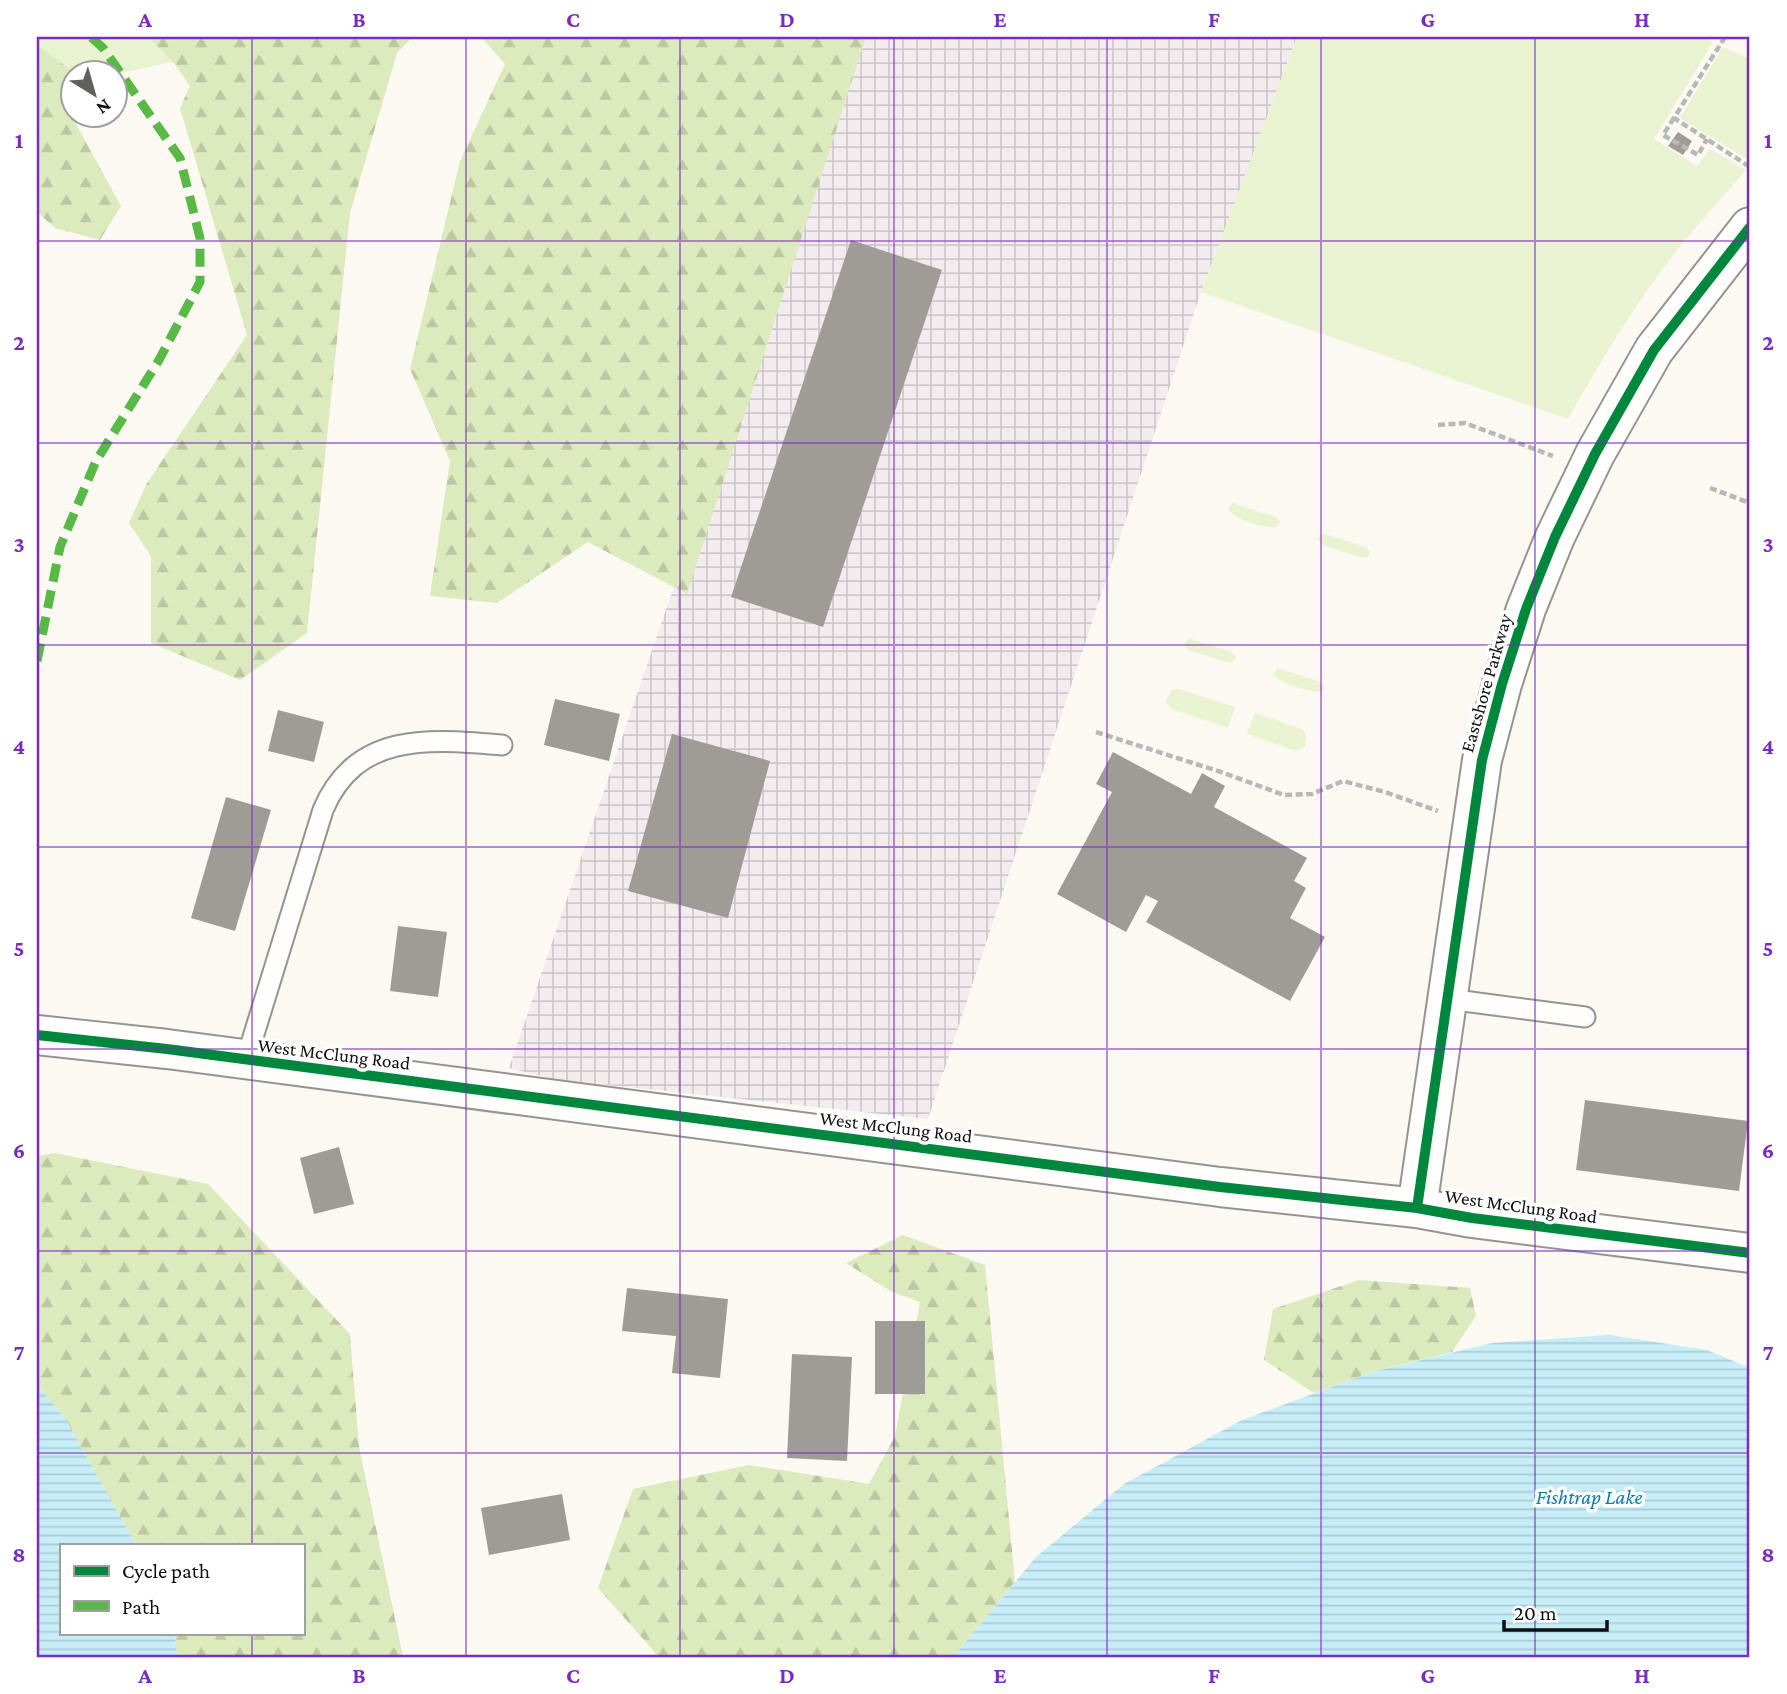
<svg xmlns="http://www.w3.org/2000/svg" width="1787" height="1694" font-family="'Crimson Pro',serif">
<style>
.industrial{fill:url(#industrial-grid)}
.green{fill:#e9f2d1}
.forest{fill:url(#forest-firs)}
.water{fill:url(#water-rules)}
.building{fill:#9f9c98}
.lines{fill:none;stroke-linecap:round;stroke-linejoin:round}
.service-casing{stroke:#959491;stroke-width:23}
.minor-casing{stroke:#959491;stroke-width:42}
.tertiary-casing{stroke:#959491;stroke-width:42}
.path{stroke:#b8b8b6;stroke-width:4.5;stroke-dasharray:7 3.5;stroke-linecap:butt}
.service{stroke:#fffefd;stroke-width:19}
.minor{stroke:#fffefd;stroke-width:38}
.tertiary{stroke:#fffefd;stroke-width:38}
.quiet{stroke:#58b947;stroke-width:9;stroke-dasharray:18 9;stroke-linecap:butt}
.cycleway-casing{stroke:#fff;stroke-width:15}
.cycleway{stroke:#00873e;stroke-width:10}
.grid{fill:none;stroke:#7b2cbf;stroke-width:2;stroke-opacity:0.55}
.labels{text-anchor:middle;dominant-baseline:central;stroke-width:7;stroke-linejoin:round;paint-order:stroke}
.street-label{font-size:19px;fill:#0e0e0e;stroke:#fff}
.water-label{font-size:21px;font-style:italic;fill:#0e7caa;stroke:#fff}
.neatline{fill:none;stroke:#7b2cbf;stroke-width:2.5}
.grid-label{font-size:23px;text-anchor:middle;font-weight:bold;fill:#7b2cbf}
</style>
<defs>
<pattern id="industrial-grid" width="8" height="8" patternUnits="userSpaceOnUse" patternTransform="scale(1.75)"><rect width="8" height="8" fill="#f3ecef"/><path d="M0 4h8M4 0v8" fill="none" stroke="#cfc9cc"/></pattern>
<pattern id="forest-firs" width="22" height="20" patternUnits="userSpaceOnUse" patternTransform="scale(1.75)"><rect width="22" height="20" fill="#dbebbe"/><path d="M5 1l3.5 6h-7zM16 11l3.5 6h-7z" fill="#bbc8a2"/></pattern>
<pattern id="water-rules" width="6" height="5" patternUnits="userSpaceOnUse" patternTransform="scale(1.75)"><rect width="6" height="5" fill="#c7eef8"/><path d="M0 2.5h6" fill="none" stroke="#aacbd3"/></pattern>
</defs>
<rect width="100%" height="100%" fill="#fcf9f2"/>
<path class="industrial" d="M 862,37 L 1297,37 L 1201,292 L 928,1119 L 553,1079 L 509,1068 Z"/>
<path class="green" d="M 37,37 L 148,37 L 173,62 L 116,74 L 75,73 L 37,45 Z
M 1297,37 L 1704,37 L 1713,42 L 1654,139 L 1697,166 L 1710,149 L 1746,170 C 1726,193 1705,216 1686,239 C 1640,295 1603,357 1568,419 L 1201,292 Z
M 1723,47 L 1750,59 L 1750,161 L 1680,118 Z
M 1233,503 L 1276,517 L 1280,522 L 1278,526 C 1266,530 1235,520 1228,509 Z
M 1323,533 L 1366,547 L 1370,552 L 1369,556 L 1363,558 L 1322,545 L 1318,539 Z
M 1189,638 L 1232,652 L 1236,657 L 1234,661 L 1229,663 L 1188,650 L 1184,644 Z
M 1278,668 L 1321,682 L 1325,687 L 1324,691 C 1312,694 1281,684 1273,674 Z
M 1179,689 L 1235,707 L 1228,728 L 1171,709 L 1166,701 L 1171,690 Z
M 1255,713 L 1302,729 L 1306,734 L 1305,746 L 1300,750 L 1293,750 L 1247,734 Z"/>
<path class="forest" d="M 148,37 L 413,37 L 397,53 L 350,213 L 307,633 L 240,680 L 151,643 L 151,556 L 129,523 L 147,483 L 247,335 L 180,108 L 190,86 L 173,62 Z
M 481,37 L 866,37 L 687,594 L 588,542 L 497,603 L 430,596 L 450,461 L 410,369 L 460,161 L 505,64 Z
M 37,45 L 75,73 L 74,74 L 72,117 L 121,206 L 100,240 L 55,228 L 37,212 Z
M 55,1153 L 208,1184 L 350,1334 L 359,1447 L 403,1657 L 177,1657 L 175,1633 L 303,1633 L 303,1545 L 136,1545 L 66,1420 L 37,1385 L 37,1156 Z
M 903,1235 L 985,1265 L 1015,1582 L 953,1657 L 659,1657 L 598,1588 L 633,1489 L 749,1465 L 869,1484 L 895,1436 L 920,1302 L 892,1292 L 846,1263 Z
M 1359,1280 L 1470,1288 L 1476,1316 L 1452,1352 L 1372,1372 L 1314,1393 L 1264,1360 L 1273,1309 Z"/>
<path class="water" d="M 1610,1335 L 1707,1350 L 1750,1368 L 1750,1657 L 953,1657 L 1036,1557 L 1124,1484 L 1242,1420 L 1372,1372 L 1492,1343 Z
M 37,1385 L 66,1420 L 136,1545 L 61,1545 L 61,1633 L 175,1633 L 177,1657 L 37,1657 Z"/>
<path class="building" d="M 1678,132 L 1692,141 L 1683,155 L 1668,146 Z
M 851,240 L 942,270 L 823,627 L 731,597 Z
M 555,699 L 620,714 L 609,761 L 544,745 Z
M 278,710 L 324,722 L 314,762 L 268,751 Z
M 672,734 L 770,761 L 728,918 L 628,891 Z
M 1113,752 L 1191,794 L 1202,773 L 1225,786 L 1214,807 L 1307,858 L 1294,881 L 1306,888 L 1290,918 L 1325,937 L 1290,1001 L 1146,922 L 1158,901 L 1146,895 L 1126,932 L 1057,894 L 1112,792 L 1096,784 Z
M 226,797 L 271,810 L 235,931 L 191,918 Z
M 398,926 L 447,932 L 438,997 L 390,991 Z
M 1585,1100 L 1748,1121 L 1739,1191 L 1576,1170 Z
M 339,1147 L 354,1204 L 314,1214 L 300,1158 Z
M 627,1288 L 728,1299 L 720,1378 L 672,1373 L 676,1336 L 622,1331 Z
M 875,1321 L 925,1321 L 925,1394 L 875,1394 Z
M 792,1354 L 852,1357 L 847,1461 L 787,1458 Z
M 562,1494 L 570,1540 L 489,1555 L 481,1508 Z"/>
<g class="lines">
<defs>
<path id="service" d="M 1448,999 L 1585,1017
M 246,1060 L 323,810 C 356,731 431,739 502,745"/>
<path id="minor" d="M 1417,1208 L 1482,760 L 1502,684 L 1526,609 L 1555,537 L 1595,454 L 1654,350 L 1750,227"/>
<path id="tertiary" d="M 37,1035 L 167,1049 L 1220,1187 L 1417,1208 L 1472,1218 L 1750,1253"/>
</defs>
<use href="#service" class="service-casing"/>
<use href="#minor" class="minor-casing"/>
<use href="#tertiary" class="tertiary-casing"/>
<path class="path" d="M 1725,37 L 1674,118 L 1750,167
M 1674,118 L 1663,135 L 1698,155 L 1707,139
M 1438,425 L 1465,423 L 1553,456
M 1710,488 L 1750,503
M 1096,732 L 1221,772 L 1284,795 L 1312,794 L 1343,781 L 1385,792 L 1438,811"/>
<use href="#service" class="service"/>
<use href="#minor" class="minor"/>
<use href="#tertiary" class="tertiary"/>
<path class="quiet" d="M 37,661 L 60,547 L 96,461 L 159,360 L 200,282 L 200,238 L 180,158 L 103,48 L 91,37"/>
<defs>
<path id="cycleway" d="M 37,1035 L 167,1049 L 1220,1187 L 1417,1208 L 1472,1218 L 1750,1253
M 1417,1208 L 1482,760 L 1502,684 L 1526,609 L 1555,537 L 1595,454 L 1654,350 L 1750,227"/>
</defs>
<use href="#cycleway" class="cycleway-casing"/>
<use href="#cycleway" class="cycleway"/>
</g>
<path class="grid" d="M 252,37 L 252,1545M 466,37 L 466,1657M 680,37 L 680,1657M 894,37 L 894,1657M 1107,37 L 1107,1657M 1321,37 L 1321,1657M 1535,37 L 1535,1657M 37,241 L 1750,241M 37,443 L 1750,443M 37,645 L 1750,645M 37,847 L 1750,847M 37,1049 L 1750,1049M 37,1251 L 1750,1251M 37,1453 L 1750,1453M 252,1633 L 252,1657"/>
<g class="labels">
<g class="street-label">
<text transform="translate(1486 683) rotate(-74)">Eastshore Parkway</text>
<text transform="translate(334 1054) rotate(7)">West McClung Road</text>
<text transform="translate(896 1127) rotate(7)">West McClung Road</text>
<text transform="translate(1521 1206) rotate(8)">West McClung Road</text>
</g>
<g class="water-label">
<text x="1589" y="1497">Fishtrap Lake</text>
</g>
</g>
<rect width="1787" height="1694" fill="none" stroke="#ffffff" stroke-width="77"/>
<rect x="60" y="1544" width="245" height="91" fill="#ffffff" stroke="#9f9f9f" stroke-width="2"/>
<rect x="74" y="1566" width="35" height="10" fill="#00873e" stroke="#9f9f9f" stroke-width="2"/>
<text x="122" y="1578" font-size="21" fill="#0e0e0e">Cycle path</text>
<rect x="74" y="1601" width="35" height="10" fill="#58b947" stroke="#9f9f9f" stroke-width="2"/>
<text x="122" y="1614" font-size="21" fill="#0e0e0e">Path</text>
<g transform="translate(94 94) rotate(143)"><circle r="33" fill="#ffffff" stroke="#9f9f9f" stroke-width="2"/>
<path d="M0-5L12 26L0 18L-12 26Z" fill="#61605e"/>
<text y="-10" font-size="19" font-weight="bold" text-anchor="middle" fill="#0e0e0e">N</text>
</g>
<path d="M1504 1620v10h103v-10" fill="none" stroke="#0e0e0e" stroke-width="3.5"/>
<text x="1514" y="1620" font-size="21" fill="#0e0e0e" stroke="#ffffff" stroke-width="5" paint-order="stroke">20 m</text>
<rect x="38" y="38" width="1710" height="1618" class="neatline"/>
<g class="grid-label">
<text x="145" y="27">A</text>
<text x="359" y="27">B</text>
<text x="573" y="27">C</text>
<text x="787" y="27">D</text>
<text x="1000" y="27">E</text>
<text x="1214" y="27">F</text>
<text x="1428" y="27">G</text>
<text x="1642" y="27">H</text>
<text x="19" y="148">1</text>
<text x="1768" y="148">1</text>
<text x="19" y="350">2</text>
<text x="1768" y="350">2</text>
<text x="19" y="552">3</text>
<text x="1768" y="552">3</text>
<text x="19" y="754">4</text>
<text x="1768" y="754">4</text>
<text x="19" y="956">5</text>
<text x="1768" y="956">5</text>
<text x="19" y="1158">6</text>
<text x="1768" y="1158">6</text>
<text x="19" y="1360">7</text>
<text x="1768" y="1360">7</text>
<text x="19" y="1562">8</text>
<text x="1768" y="1562">8</text>
<text x="145" y="1683">A</text>
<text x="359" y="1683">B</text>
<text x="573" y="1683">C</text>
<text x="787" y="1683">D</text>
<text x="1000" y="1683">E</text>
<text x="1214" y="1683">F</text>
<text x="1428" y="1683">G</text>
<text x="1642" y="1683">H</text>
</g>
</svg>
